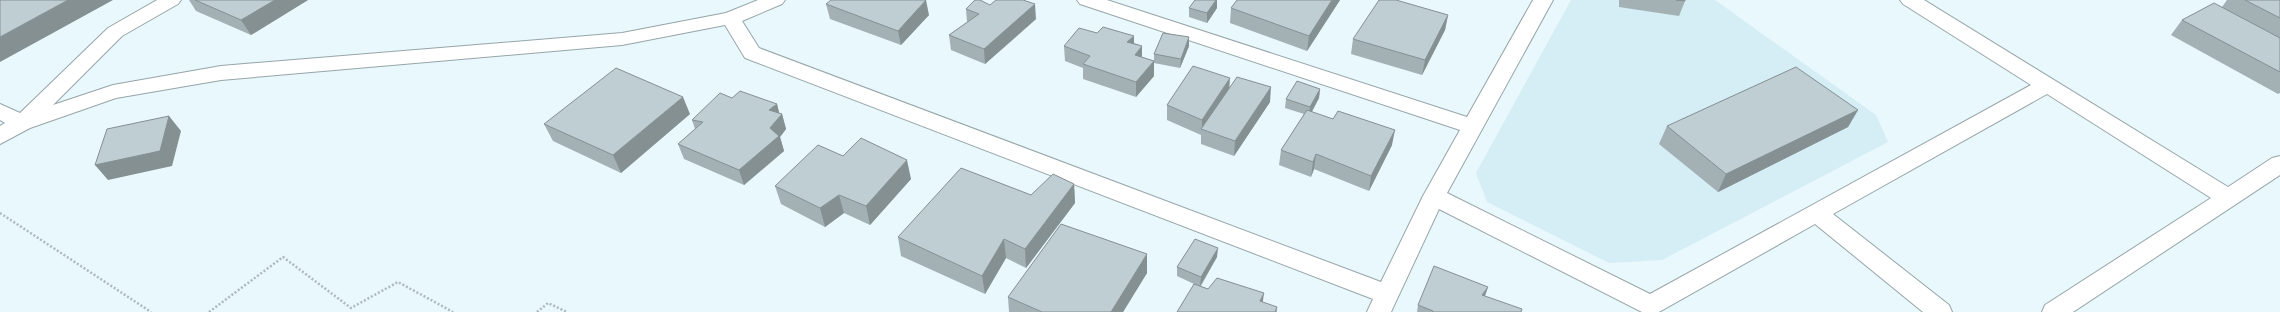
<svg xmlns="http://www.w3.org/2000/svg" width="2280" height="312" font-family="'Playfair Display',serif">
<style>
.built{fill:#d5edf4}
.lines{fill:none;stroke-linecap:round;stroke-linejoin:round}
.minor-casing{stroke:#96a5a8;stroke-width:2}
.path{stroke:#adbabd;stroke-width:2.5;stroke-dasharray:2 2;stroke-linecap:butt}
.minor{fill:#fff;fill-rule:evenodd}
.wall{fill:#a3b1b5}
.shaded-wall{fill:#859093}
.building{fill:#beced2;stroke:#859093}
</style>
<rect width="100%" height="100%" fill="#e8f8fc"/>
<path class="built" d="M 1571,0 L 1715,0 L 1876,115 L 1888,142 L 1662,260 L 1609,263 L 1487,202 L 1476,173 Z"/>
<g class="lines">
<defs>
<path id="minor" d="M 157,0 L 181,0 L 178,4 L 122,36 L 53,105 L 113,85 L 221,66 L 622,33 L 726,13 L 758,0 L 785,0 L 782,4 L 742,21 L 759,48 L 1381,282 L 1423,196 L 1460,130 L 1080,4 L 1077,0 L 1107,0 L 1467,117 L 1533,0 L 1553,0 L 1447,193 L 1650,294 L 2031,85 L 1903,4 L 1900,0 L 1924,0 L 2228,187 L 2272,158 L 2280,156 L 2280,175 L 2073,312 L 2042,312 L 2045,305 L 2211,198 L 2047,94 L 1833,214 L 1949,305 L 1952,312 L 1923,312 L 1815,224 L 1659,312 L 1642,312 L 1439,209 L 1391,312 L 1367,312 L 1373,299 L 745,58 L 725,25 L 622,45 L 221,80 L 116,98 L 30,128 L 0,144 L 0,126 L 5,123 L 0,120 L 0,104 L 20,113 L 108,28 Z"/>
</defs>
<use href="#minor" class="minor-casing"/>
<path class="path" d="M 0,213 L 151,312
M 209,312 L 283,257 L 351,308 L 398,282 L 453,312
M 537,312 L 548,303 L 567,312"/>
<use href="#minor" class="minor"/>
</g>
<path class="wall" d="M 189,0 L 308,0 L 251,35 L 196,11 Z
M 1237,0 L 1340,0 L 1307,51 L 1230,23 L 1231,8 Z
M 1619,0 L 1685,0 L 1685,1 L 1679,16 L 1619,7 Z
M 2227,0 L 2280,0 L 2280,93 L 2278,94 L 2171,35 L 2182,20 L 2222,7 Z
M 826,4 L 929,15 L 901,45 L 830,19 Z
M 990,5 L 1036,19 L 985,64 L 951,50 L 949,35 L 967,22 L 966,9 Z
M 1189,8 L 1217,8 L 1207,23 L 1189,17 Z
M 1448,15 L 1445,30 L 1422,75 L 1351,54 L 1353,39 Z
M 1097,33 L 1134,36 L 1134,43 L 1142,46 L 1142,57 L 1154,61 L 1154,76 L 1136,97 L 1083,79 L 1083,68 L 1065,61 L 1064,46 Z
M 1189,37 L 1189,46 L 1180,68 L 1154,63 L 1154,54 Z
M 1229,88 L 1270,102 L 1234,156 L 1201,144 L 1201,135 L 1167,120 L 1167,105 Z
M 1320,89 L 1319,98 L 1312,112 L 1392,145 L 1369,191 L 1314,169 L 1311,177 L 1279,165 L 1281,150 L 1304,114 L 1285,108 L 1286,99 Z
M 732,98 L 777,104 L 779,113 L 782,114 L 786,129 L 780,137 L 784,151 L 744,185 L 684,159 L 678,144 L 695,129 L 692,120 Z
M 1858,110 L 1848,127 L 1718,192 L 1659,144 L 1667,126 Z
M 690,114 L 621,173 L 553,141 L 544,124 Z
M 843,156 L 911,179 L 870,225 L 844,213 L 825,227 L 781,204 L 775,186 Z
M 1074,184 L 1075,203 L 1026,268 L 1006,258 L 985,294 L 901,256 L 898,237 Z
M 1147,254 L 1147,273 L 1123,312 L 1009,312 L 1008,297 Z
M 1217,257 L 1201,286 L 1208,289 L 1262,302 L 1277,307 L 1277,312 L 1177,312 L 1194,284 L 1177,276 L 1177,267 Z
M 1488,287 L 1485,296 L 1521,312 L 1417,312 L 1418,305 Z"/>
<path class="shaded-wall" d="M 68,0 L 113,0 L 0,62 L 0,37 Z
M 275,0 L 308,0 L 251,35 L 241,20 Z
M 926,0 L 929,15 L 901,45 L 898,31 Z
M 1216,0 L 1217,0 L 1217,8 L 1207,23 L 1207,13 Z
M 1332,0 L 1340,0 L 1307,51 L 1309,36 Z
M 1035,4 L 1036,19 L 985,64 L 984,49 Z
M 1448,15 L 1445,30 L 1422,75 L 1425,60 Z
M 1134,36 L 1134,51 L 1127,42 Z
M 1189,37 L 1189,46 L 1180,68 L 1181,59 Z
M 1142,46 L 1142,61 L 1135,55 Z
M 1154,61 L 1154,76 L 1136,97 L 1136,82 Z
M 1230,78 L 1229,93 L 1202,129 L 1202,120 Z
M 1271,87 L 1270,102 L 1234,156 L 1235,141 Z
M 1320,89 L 1319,98 L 1309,116 L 1310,107 Z
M 683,97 L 690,114 L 621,173 L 613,155 Z
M 777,104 L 780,116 L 782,114 L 786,129 L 780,137 L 784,151 L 744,185 L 739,170 L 770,128 L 769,110 Z
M 1858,110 L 1848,127 L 1718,192 L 1726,174 Z
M 169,116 L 181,131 L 172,166 L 108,180 L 95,165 Z
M 1395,130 L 1392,145 L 1369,191 L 1371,176 Z
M 1316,154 L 1314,169 L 1311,177 L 1313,162 Z
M 907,160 L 911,179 L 870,225 L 866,206 Z
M 1074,184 L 1075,203 L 1026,268 L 1025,249 Z
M 839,195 L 844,213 L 825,227 L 820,208 Z
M 1004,239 L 1006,258 L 985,294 L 982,276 Z
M 1218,248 L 1217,257 L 1200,286 L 1201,277 Z
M 1147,254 L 1147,273 L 1123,312 L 1111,312 Z
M 1488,287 L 1483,301 L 1482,295 Z
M 1264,293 L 1262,308 L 1260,301 Z"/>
<path class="building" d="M 0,0 L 68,0 L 0,37 Z
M 195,0 L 275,0 L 241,20 Z
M 831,0 L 926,0 L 898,31 L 826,4 Z
M 975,0 L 980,0 L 990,5 L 996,0 L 1023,0 L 1035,4 L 984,49 L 949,35 L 979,14 L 966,9 Z
M 1195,0 L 1216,0 L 1207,13 L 1189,8 Z
M 1237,0 L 1332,0 L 1309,36 L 1231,8 Z
M 1379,0 L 1396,0 L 1448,15 L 1425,60 L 1353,39 Z
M 1676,0 L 1685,0 L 1685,1 Z
M 2245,0 L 2280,0 L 2280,18 Z
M 2214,3 L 2280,38 L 2280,72 L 2182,20 Z
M 1103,27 L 1134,36 L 1127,42 L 1142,46 L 1135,55 L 1154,61 L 1136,82 L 1083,64 L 1090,56 L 1064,46 L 1079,28 L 1097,33 Z
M 1163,33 L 1189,37 L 1181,59 L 1154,54 Z
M 1193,66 L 1230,78 L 1202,120 L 1167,105 Z
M 1796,67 L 1858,110 L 1726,174 L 1667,126 Z
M 616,68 L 683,97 L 613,155 L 544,124 Z
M 1237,77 L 1271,87 L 1235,141 L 1201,129 Z
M 1297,81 L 1320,89 L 1310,107 L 1286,99 Z
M 740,91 L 777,104 L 769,110 L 782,114 L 770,128 L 779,136 L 739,170 L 678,144 L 703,122 L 692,120 L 720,93 L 732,98 Z
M 1307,110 L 1333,119 L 1338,111 L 1395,130 L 1371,176 L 1316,154 L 1313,162 L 1281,150 Z
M 169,116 L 160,151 L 95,165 L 107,129 Z
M 861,138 L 907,160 L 866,206 L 839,195 L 820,208 L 775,186 L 818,145 L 843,156 Z
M 961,168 L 1031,195 L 1053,174 L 1074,184 L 1025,249 L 1004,239 L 982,276 L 898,237 Z
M 1061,224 L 1147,254 L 1111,312 L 1042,312 L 1008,297 Z
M 1195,239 L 1218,248 L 1201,277 L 1177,267 Z
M 1434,266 L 1488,287 L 1482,295 L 1522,309 L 1521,312 L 1433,312 L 1433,311 L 1418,305 Z
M 1217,278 L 1264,293 L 1260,301 L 1277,307 L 1275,312 L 1177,312 L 1194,284 L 1208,289 Z"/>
</svg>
